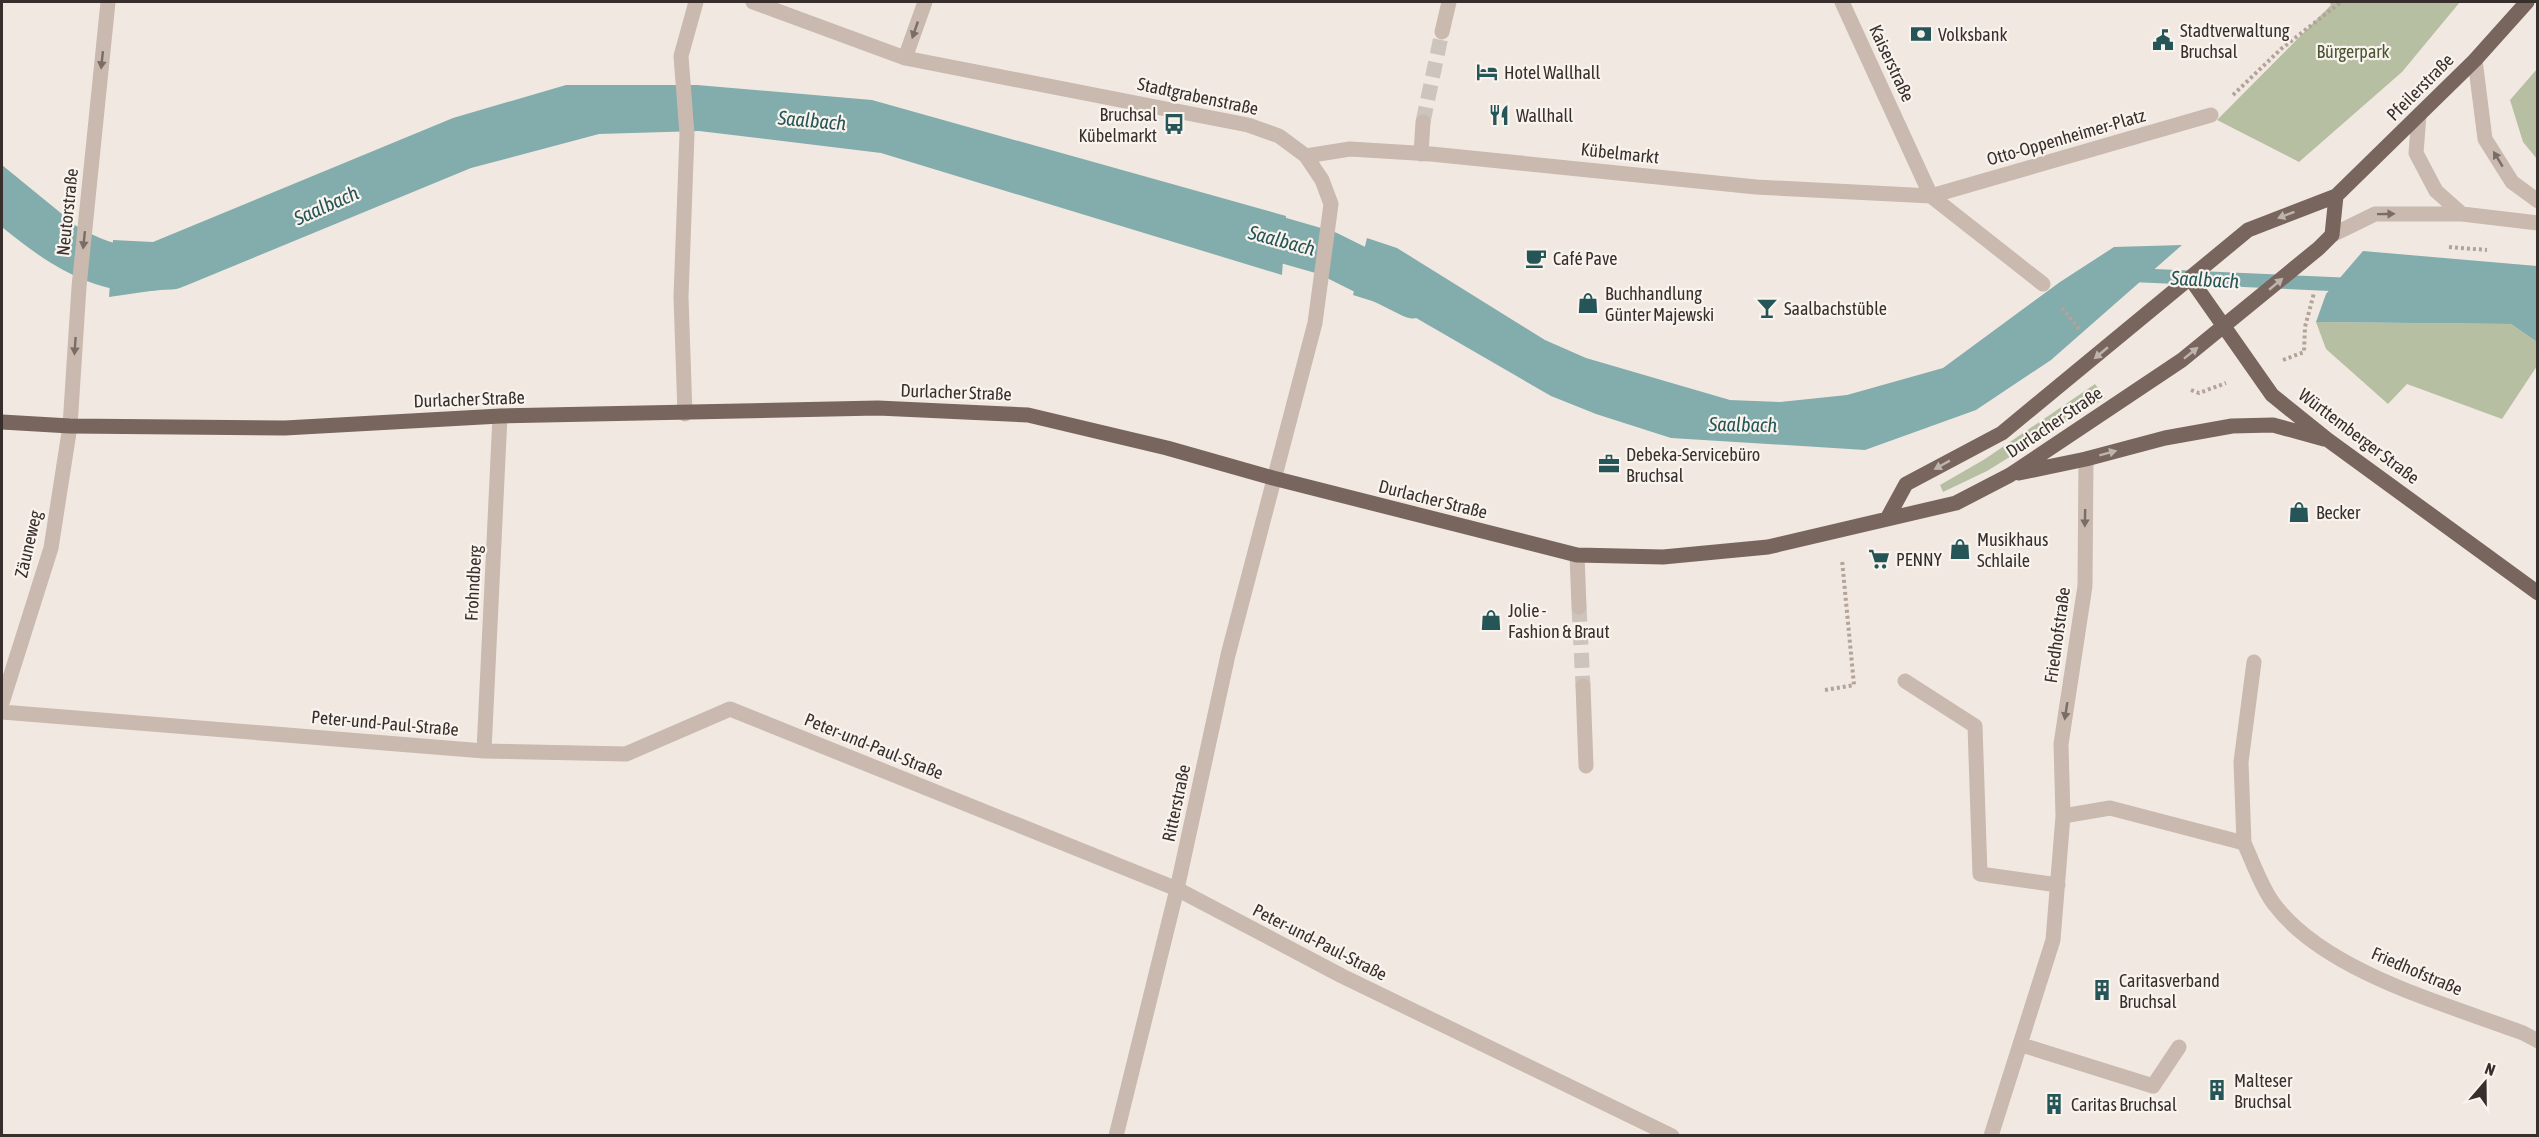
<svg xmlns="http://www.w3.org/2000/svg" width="2539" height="1137" font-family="'Asap Condensed',sans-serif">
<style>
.green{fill:#b7bfa2}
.water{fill:#83acac}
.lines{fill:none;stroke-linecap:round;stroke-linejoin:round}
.stream{stroke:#83acac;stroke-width:14}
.canal{stroke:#83acac;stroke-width:45}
.minor-tunnel{stroke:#ccc4bd;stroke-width:15;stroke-dasharray:15 8;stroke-linecap:butt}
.path{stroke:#b4a398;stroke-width:4;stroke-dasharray:3 3;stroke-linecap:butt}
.minor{stroke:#c9b9ae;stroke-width:15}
.major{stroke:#78665e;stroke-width:15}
.oneway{fill:#796d66}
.oneway2{fill:#bfb4ad}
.labels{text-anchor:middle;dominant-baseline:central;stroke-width:4.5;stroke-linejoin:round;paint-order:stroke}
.poi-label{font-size:18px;fill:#382f2c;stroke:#f9f3ee;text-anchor:start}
.park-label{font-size:18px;fill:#495432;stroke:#f9f3ee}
.street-label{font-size:18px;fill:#382f2c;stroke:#f9f3ee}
.water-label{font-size:20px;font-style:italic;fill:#255556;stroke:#f9f3ee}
</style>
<rect width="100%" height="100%" fill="#f1e9e1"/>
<path class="green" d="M 2329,2 L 2460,2 L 2402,72 L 2299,162 L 2217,120 L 2331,5 Z
M 2537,69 L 2537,159 L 2523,142 L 2510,100 Z
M 2316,322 L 2511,324 L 2537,342 L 2537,366 L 2502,419 L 2407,384 L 2388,404 L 2326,349 Z
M 2095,384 L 2105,398 L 1987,471 L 1943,492 L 1940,485 L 1985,459 Z"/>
<path class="water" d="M 566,85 L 697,85 L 872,100 L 1286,216 L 1282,275 L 881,153 L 699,131 L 599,134 L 471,168 L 185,286 L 109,297 L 113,240 L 153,242 L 453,118 Z
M 2,165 L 62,214 L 56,263 L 2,223 Z
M 1367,238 L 1397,248 L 1545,340 L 1586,358 L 1730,400 L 1780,402 L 1847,395 L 1943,368 L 2060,282 L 2114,247 L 2182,245 L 2051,360 L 1976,410 L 1865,450 L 1671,438 L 1596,414 L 1551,396 L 1404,311 L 1353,295 Z
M 2363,251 L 2537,266 L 2537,342 L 2511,324 L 2316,322 L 2326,294 Z"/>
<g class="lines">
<path class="stream" d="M 2132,275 L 2353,285"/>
<path class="canal" d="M 2,198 C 39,229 85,267 135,269 C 147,269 160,267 172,267
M 1223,223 L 1327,253 L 1413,296"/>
<path class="minor-tunnel" d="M 1423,122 L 1442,32
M 1579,607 L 1583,686"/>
<path class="path" d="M 2233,95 L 2281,49 L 2341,2
M 2449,247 L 2487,250
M 2062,308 L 2080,330
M 2283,360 L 2304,352 L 2305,327 L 2314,293
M 2191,390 L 2199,393 L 2226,383
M 1825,690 L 1854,685 L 1842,560"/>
<path class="minor" d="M 753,2 L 905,58 L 1248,125 L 1279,136 L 1306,156 L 1322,180 L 1331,204 L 1315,323 L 1228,655 L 1177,889 L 1116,1136
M 1842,2 L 1931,196 L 2043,284
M 1442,32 L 1449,2
M 905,58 L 925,2
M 2475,60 L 2485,139 L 2512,182 L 2538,201
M 2419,115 L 2416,153 L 2436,191 L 2462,214
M 1421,154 L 1423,122
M 1306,156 L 1350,149 L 1431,154 L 1756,187 L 1931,196 L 2211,115
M 2332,235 L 2375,214 L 2462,214 L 2538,223
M 685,414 L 681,297 L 687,134 L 681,56 L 696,2
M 1577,555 L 1579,607
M 1905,681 L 1975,726 L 1980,874 L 2058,885
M 1583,686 L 1586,766
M 2,703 L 51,548 L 70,426 L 79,287 L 108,2
M 2,712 L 484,751 L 626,754 L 730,709 L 1177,889 L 1342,976 L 1672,1136
M 484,751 L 500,416
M 2063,816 L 2110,808 L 2244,843 C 2253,862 2261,887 2274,904 C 2325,972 2446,1004 2523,1033 L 2538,1041
M 2244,843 L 2241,762 L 2254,662
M 2022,1045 L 2153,1086 L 2179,1047
M 1991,1136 L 2053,940 L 2063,816 L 2061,744 L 2085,586 L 2086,459"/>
<path class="major" d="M 2190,278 L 2272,395 L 2328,440 L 2538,593
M 2,422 L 70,426 L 285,428 L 500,416 L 878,408 L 1028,415 L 1167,448 L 1273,478 L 1577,555 L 1663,557 L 1768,547 L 1956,503 L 2010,475 L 2182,360 L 2319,248 L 2332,235 L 2336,196
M 2019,473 L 2086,459 L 2165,438 L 2232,426 L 2273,425 L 2324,439
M 1888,517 L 1906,484 L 2002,433 L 2248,230 L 2336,196 L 2475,60 L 2527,2"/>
</g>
<defs><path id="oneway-solid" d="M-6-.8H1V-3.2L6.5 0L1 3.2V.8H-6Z" transform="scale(1.5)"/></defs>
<g class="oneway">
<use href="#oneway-solid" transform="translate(915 30) rotate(109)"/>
<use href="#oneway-solid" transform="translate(102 60) rotate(96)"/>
<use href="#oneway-solid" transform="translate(2498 159) rotate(-121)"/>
<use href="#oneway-solid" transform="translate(2386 214) rotate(-1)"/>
<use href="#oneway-solid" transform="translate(84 240) rotate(96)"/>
<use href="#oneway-solid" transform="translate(75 346) rotate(94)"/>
<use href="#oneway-solid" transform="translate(2085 518) rotate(91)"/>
<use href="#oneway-solid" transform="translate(2066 711) rotate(99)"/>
</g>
<g class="oneway2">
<use href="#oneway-solid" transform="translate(2286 215) rotate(159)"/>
<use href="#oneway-solid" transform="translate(2276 284) rotate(-40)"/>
<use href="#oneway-solid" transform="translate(2101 353) rotate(140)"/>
<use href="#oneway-solid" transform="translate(2191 353) rotate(-39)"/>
<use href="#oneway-solid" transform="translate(2108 453) rotate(-15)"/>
<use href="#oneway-solid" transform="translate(1942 465) rotate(151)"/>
</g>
<defs>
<symbol id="bank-bare" viewBox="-9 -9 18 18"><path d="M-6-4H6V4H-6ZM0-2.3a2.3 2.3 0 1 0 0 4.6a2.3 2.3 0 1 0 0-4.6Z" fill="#255556" stroke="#f9f3ee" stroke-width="2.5" paint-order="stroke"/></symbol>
<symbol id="civic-bare" viewBox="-9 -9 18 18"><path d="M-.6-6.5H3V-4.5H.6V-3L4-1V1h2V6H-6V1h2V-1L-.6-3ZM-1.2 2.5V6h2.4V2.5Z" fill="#255556" stroke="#f9f3ee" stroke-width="2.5" paint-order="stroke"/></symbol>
<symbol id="hotel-bare" viewBox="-9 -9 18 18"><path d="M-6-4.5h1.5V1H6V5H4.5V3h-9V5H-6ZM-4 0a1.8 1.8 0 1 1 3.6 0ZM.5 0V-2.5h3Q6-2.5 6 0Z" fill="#255556" stroke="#f9f3ee" stroke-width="2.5" paint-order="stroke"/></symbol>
<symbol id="restaurant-bare" viewBox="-9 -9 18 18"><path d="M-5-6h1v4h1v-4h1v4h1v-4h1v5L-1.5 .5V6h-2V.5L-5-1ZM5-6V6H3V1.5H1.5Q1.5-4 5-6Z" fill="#255556" stroke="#f9f3ee" stroke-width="2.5" paint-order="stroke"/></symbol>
<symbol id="bus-bare" viewBox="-9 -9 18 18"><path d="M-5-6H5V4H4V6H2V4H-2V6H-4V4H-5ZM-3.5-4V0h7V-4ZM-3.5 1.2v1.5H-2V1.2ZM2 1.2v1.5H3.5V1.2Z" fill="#255556" stroke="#f9f3ee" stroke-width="2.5" paint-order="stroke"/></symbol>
<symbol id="cafe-bare" viewBox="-9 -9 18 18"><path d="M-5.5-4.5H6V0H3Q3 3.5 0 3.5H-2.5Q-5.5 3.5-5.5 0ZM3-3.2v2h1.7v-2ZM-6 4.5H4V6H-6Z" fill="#255556" stroke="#f9f3ee" stroke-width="2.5" paint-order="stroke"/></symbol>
<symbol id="shop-bare" viewBox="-9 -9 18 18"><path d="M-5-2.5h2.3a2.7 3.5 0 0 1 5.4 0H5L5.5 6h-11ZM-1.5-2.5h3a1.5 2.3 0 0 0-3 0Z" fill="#255556" stroke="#f9f3ee" stroke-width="2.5" paint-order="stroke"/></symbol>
<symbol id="bar-bare" viewBox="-9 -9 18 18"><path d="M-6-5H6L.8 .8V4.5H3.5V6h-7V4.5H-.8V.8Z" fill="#255556" stroke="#f9f3ee" stroke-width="2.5" paint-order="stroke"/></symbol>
<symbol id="office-bare" viewBox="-9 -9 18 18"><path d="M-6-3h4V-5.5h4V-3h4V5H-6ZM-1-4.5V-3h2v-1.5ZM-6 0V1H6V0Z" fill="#255556" stroke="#f9f3ee" stroke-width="2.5" paint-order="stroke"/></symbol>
<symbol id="supermarket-bare" viewBox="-9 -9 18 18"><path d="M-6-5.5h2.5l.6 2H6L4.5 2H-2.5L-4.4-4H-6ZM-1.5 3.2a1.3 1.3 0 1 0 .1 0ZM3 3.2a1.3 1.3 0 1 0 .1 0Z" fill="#255556" stroke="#f9f3ee" stroke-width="2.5" paint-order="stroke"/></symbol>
<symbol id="building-bare" viewBox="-9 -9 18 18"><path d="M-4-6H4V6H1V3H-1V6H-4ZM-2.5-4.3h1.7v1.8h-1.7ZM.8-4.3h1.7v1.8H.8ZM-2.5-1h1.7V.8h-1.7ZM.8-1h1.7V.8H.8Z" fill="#255556" stroke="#f9f3ee" stroke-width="2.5" paint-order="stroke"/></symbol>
</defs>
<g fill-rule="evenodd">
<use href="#bank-bare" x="1906" y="19" width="30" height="30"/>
<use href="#civic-bare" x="2148" y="25" width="30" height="30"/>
<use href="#hotel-bare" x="1472" y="57" width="30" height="30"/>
<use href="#restaurant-bare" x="1484" y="100" width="30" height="30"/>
<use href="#bus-bare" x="1159" y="109" width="30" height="30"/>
<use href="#cafe-bare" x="1521" y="243" width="30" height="30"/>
<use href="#shop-bare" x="1573" y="288" width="30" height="30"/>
<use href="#bar-bare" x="1752" y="293" width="30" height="30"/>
<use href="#office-bare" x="1594" y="449" width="30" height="30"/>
<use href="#shop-bare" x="2284" y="497" width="30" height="30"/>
<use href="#shop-bare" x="1945" y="534" width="30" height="30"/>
<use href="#supermarket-bare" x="1864" y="544" width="30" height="30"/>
<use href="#shop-bare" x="1476" y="605" width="30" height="30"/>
<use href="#building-bare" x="2087" y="975" width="30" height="30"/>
<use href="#building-bare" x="2202" y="1075" width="30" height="30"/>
<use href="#building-bare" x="2039" y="1089" width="30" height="30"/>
</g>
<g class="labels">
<g class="poi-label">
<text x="2180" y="30">Stadtverwaltung<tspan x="2180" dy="21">Bruchsal</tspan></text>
<text x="1938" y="34">Volksbank</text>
<text x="1504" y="72">Hotel Wallhall</text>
<text x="1157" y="114" text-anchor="end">Bruchsal<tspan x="1157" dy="21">Kübelmarkt</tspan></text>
<text x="1516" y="115">Wallhall</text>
<text x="1553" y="258">Café Pave</text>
<text x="1605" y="293">Buchhandlung<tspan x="1605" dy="21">Günter Majewski</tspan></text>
<text x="1784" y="308">Saalbachstüble</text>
<text x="1626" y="454">Debeka-Servicebüro<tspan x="1626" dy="21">Bruchsal</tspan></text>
<text x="2316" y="512">Becker</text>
<text x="1977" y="539">Musikhaus<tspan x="1977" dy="21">Schlaile</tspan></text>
<text x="1896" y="559">PENNY</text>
<text x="1508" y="610">Jolie -<tspan x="1508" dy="21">Fashion &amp; Braut</tspan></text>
<text x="2119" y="980">Caritasverband<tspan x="2119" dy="21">Bruchsal</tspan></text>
<text x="2234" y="1080">Malteser<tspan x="2234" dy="21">Bruchsal</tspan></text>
<text x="2071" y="1104">Caritas Bruchsal</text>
</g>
<g class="park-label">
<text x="2353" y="51">Bürgerpark</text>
</g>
<g class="street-label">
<text transform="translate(1892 63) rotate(65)">Kaiserstraße</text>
<text transform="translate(2420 87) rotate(-45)">Pfeilerstraße</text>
<text transform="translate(1198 96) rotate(12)">Stadtgrabenstraße</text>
<text transform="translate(2066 137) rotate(-16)">Otto-Oppenheimer-Platz</text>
<text transform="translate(1620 153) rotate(6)">Kübelmarkt</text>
<text transform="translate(67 212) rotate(-84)">Neutorstraße</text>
<text transform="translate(956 392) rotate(2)">Durlacher Straße</text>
<text transform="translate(469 399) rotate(-2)">Durlacher Straße</text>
<text transform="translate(2054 422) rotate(-34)">Durlacher Straße</text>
<text transform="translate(2359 436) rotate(37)">Württemberger Straße</text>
<text transform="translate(1433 499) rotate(14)">Durlacher Straße</text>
<text transform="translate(28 544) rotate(-77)">Zäuneweg</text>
<text transform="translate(473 583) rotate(-87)">Frohndberg</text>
<text transform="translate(2057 635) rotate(-82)">Friedhofstraße</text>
<text transform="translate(385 723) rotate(5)">Peter-und-Paul-Straße</text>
<text transform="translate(874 746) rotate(22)">Peter-und-Paul-Straße</text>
<text transform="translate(1176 803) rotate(-78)">Ritterstraße</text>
<text transform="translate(1320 942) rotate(27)">Peter-und-Paul-Straße</text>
<text transform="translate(2417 971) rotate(23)">Friedhofstraße</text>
</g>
<g class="water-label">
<text transform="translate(812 120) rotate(5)">Saalbach</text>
<text transform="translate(326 205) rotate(-24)">Saalbach</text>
<text transform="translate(1282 240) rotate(15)">Saalbach</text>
<text transform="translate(2205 279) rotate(3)">Saalbach</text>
<text transform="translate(1743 424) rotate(1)">Saalbach</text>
</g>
</g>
<rect width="2539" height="1137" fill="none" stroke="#382f2c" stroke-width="6"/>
<g transform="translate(2485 1083) rotate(20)" stroke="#f9f3ee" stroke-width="4.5" paint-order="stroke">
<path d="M0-4.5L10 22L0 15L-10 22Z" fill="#382f2c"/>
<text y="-9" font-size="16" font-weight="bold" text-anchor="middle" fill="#382f2c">N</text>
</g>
</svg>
